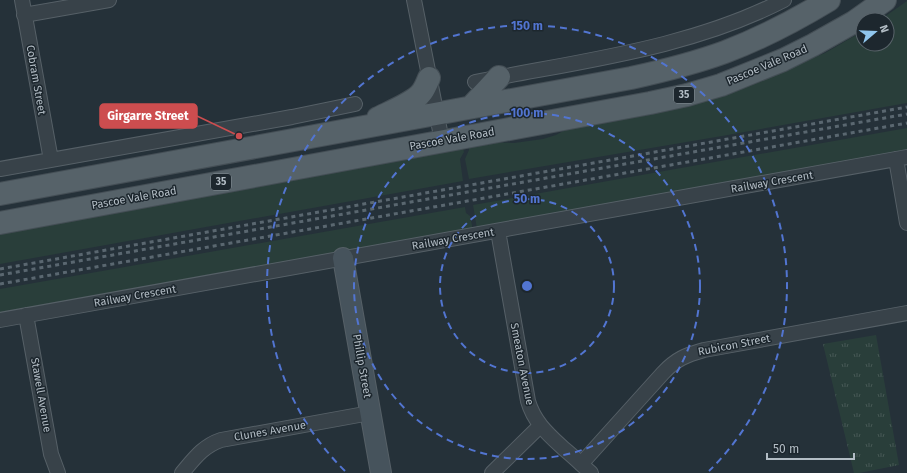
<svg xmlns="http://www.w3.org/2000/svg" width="907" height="473" font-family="'Fira Sans',sans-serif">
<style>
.green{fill:#293e3a}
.park{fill:url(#park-tufts)}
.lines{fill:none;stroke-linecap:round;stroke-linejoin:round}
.street-casing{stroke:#566067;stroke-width:16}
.secondary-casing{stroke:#566067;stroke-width:22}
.primary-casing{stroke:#444e55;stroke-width:24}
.street{stroke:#384249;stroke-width:14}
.secondary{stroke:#46535c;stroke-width:20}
.primary{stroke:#566269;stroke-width:22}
.rail{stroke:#5a6770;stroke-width:3;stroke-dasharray:4 4;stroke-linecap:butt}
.ring{fill:none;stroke:#5275d1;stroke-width:2;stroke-dasharray:7 5}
.labels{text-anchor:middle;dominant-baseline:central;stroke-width:3;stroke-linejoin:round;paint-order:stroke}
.shield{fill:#1d272e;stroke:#869098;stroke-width:1}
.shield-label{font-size:10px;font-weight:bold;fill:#b3bdc5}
.street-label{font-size:11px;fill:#b3bdc5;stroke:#1d272e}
.centre{fill:#5275d1;stroke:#1d272e;stroke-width:2}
.ring-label{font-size:12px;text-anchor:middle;font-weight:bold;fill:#5275d1;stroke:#1d272e;stroke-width:3;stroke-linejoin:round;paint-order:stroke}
.leader{fill:none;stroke:#cd4d4f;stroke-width:1.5}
.callout-dot{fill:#cd4d4f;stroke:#1d272e;stroke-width:1.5}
.callout{fill:#cd4d4f;stroke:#cd4d4f;stroke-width:1.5}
.callout-label{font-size:12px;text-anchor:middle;font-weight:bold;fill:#fff}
</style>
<defs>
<pattern id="park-tufts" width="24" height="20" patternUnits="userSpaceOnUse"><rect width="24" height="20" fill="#293e3a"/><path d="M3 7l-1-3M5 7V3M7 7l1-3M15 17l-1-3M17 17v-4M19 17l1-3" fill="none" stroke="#465855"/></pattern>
</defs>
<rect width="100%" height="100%" fill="#253139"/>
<path class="green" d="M 907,1 L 907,103 L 722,136 L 469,179 L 465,159 L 469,150 L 469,146 L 484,142 L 514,143 L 543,139 L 556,135 L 572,126 L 759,80 L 825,53 L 863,31 L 863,44 L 887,44 L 887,20 L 880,20 Z
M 907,128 L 907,152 L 477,229 L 473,205 Z
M 463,147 L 464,152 L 460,159 L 463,181 L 0,264 L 0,231 Z
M 465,207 L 466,213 L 470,216 L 473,230 L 0,314 L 0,289 Z"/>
<path class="park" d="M 876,335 L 899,465 L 859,473 L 854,473 L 823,344 Z"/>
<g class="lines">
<defs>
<path id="street" d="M 22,0 L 51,160
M 414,0 L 442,141
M 24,15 L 109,0
M 475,82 C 579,61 689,49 784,0
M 896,159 L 907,223
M 0,169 L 292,117 L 355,104
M 498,231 L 528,401 C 534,422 548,434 563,448 C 573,456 582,465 591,473
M 26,315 L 51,454 L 58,473
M 0,320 L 907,157
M 581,464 L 663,373 C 676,359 686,355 704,350 L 907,313
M 182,473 C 194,459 203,446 221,440 L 370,413
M 492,473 L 540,426"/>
<path id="secondary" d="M 343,258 L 381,473"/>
<path id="primary" d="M 471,107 L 499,77
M 378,118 C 390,112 415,102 422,92 C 425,88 427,83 429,78
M 0,194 L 631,78 C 663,71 695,63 725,52 C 762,38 796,20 829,0
M 0,223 L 650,103 L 687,95 L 721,85 L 783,60 L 813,45 L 854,22 L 885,0"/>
</defs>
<use href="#street" class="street-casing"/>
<use href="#secondary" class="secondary-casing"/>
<use href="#primary" class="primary-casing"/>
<use href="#street" class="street"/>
<use href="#secondary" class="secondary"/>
<use href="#primary" class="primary"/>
<path class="rail" d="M 0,269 L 907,107
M 0,275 L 907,114
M 0,284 L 907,123"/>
</g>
<g class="ring">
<circle cx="527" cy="286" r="87"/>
<circle cx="527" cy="286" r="173"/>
<path d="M345 471A260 260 0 1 1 709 471"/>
</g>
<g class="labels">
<g class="shield">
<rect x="674" y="87" width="20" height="16" rx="3"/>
<rect x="211" y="174" width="20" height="16" rx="3"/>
</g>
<g class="shield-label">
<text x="684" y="95">35</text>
<text x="221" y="182">35</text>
</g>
<g class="street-label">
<text transform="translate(767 65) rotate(-23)">Pascoe Vale Road</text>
<text transform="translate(36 80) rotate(80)">Cobram Street</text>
<text transform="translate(452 139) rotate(-10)">Pascoe Vale Road</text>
<text transform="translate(772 182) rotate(-10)">Railway Crescent</text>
<text transform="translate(134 198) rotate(-10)">Pascoe Vale Road</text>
<text transform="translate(453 239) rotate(-10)">Railway Crescent</text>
<text transform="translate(135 296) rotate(-10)">Railway Crescent</text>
<text transform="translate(734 345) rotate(-11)">Rubicon Street</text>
<text transform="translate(522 364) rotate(79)">Smeaton Avenue</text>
<text transform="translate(362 366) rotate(80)">Phillip Street</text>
<text transform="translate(41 395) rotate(80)">Stawell Avenue</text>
<text transform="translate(270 431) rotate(-10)">Clunes Avenue</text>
</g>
</g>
<circle cx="527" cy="286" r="6" class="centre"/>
<g class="ring-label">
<text x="527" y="30">150 m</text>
<text x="527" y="117">100 m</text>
<text x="527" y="203">50 m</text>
</g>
<path class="leader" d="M239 136L197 116"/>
<circle class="callout-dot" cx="239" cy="136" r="4"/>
<rect class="callout" x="100" y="104" width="97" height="24" rx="4"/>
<g class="callout-label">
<text x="148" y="120">Girgarre Street</text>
</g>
<g transform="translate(875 32) rotate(71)"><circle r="19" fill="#1d272e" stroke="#59636a"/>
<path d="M0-3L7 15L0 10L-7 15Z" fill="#90c6ed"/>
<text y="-6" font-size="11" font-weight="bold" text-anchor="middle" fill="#b3bdc5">N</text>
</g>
<path d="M767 453v6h87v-6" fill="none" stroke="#b3bdc5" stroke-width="2"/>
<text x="773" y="453" font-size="12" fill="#b3bdc5" stroke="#1d272e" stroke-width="3" paint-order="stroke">50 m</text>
</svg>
